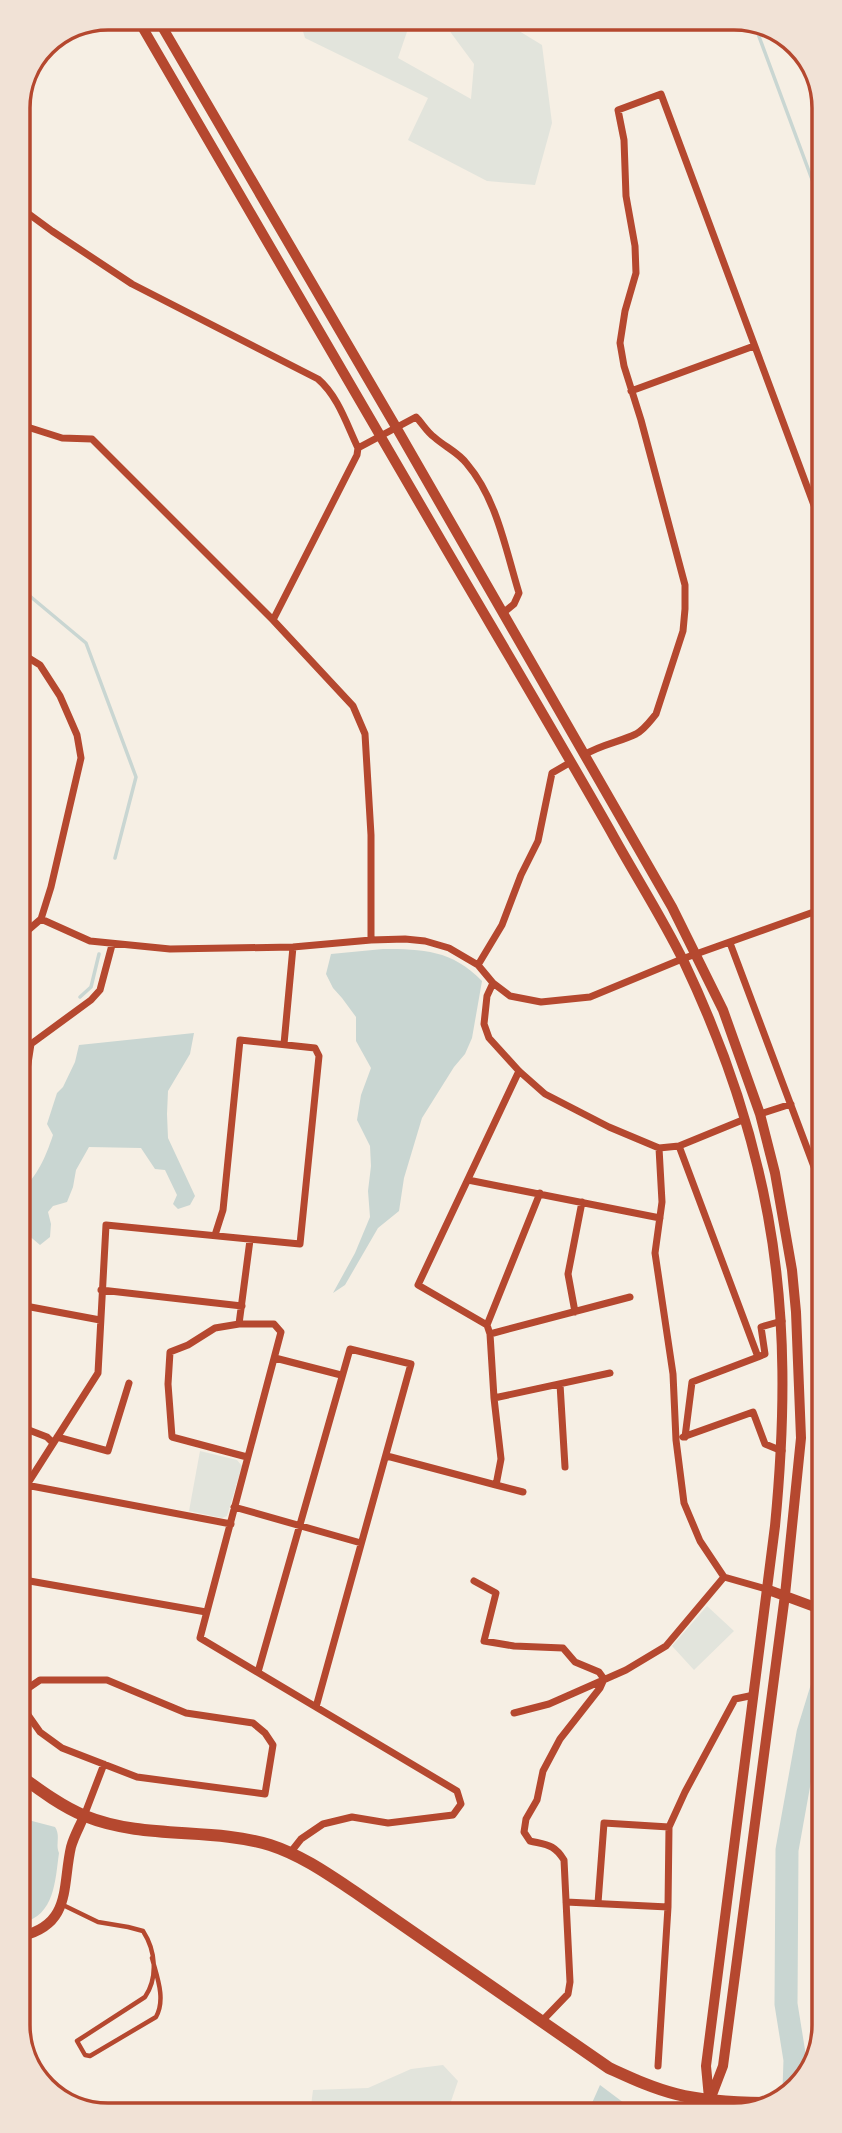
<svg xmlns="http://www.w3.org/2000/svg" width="842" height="2133" font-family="Overpass,sans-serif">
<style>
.green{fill:#e2e4dc}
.water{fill:#c9d6d2}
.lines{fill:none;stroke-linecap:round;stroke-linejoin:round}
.stream{stroke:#c9d6d2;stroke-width:3.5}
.river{stroke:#c9d6d2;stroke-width:23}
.service{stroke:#b5482f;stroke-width:4.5}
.minor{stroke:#b5482f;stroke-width:7}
.tertiary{stroke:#b5482f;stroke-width:10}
.secondary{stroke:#b5482f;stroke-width:12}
.rim{fill:none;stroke:#b5482f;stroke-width:3.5}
</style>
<rect width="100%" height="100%" fill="#f6efe4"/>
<path class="green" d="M 299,18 L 404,18 L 410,23 L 398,58 L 471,99 L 474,64 L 440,18 L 498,18 L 542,45 L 552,123 L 535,185 L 487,181 L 408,140 L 428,98 L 305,38 Z
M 200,1451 L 237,1460 L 242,1466 L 227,1516 L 222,1518 L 189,1511 Z
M 707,1606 L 734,1631 L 694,1670 L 672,1646 Z
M 443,2065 L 458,2081 L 449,2107 L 426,2113 L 310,2114 L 313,2090 L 368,2088 L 411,2069 Z"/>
<path class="water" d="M 383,949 C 423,949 452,950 482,981 L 472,1038 L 465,1054 L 454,1067 L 422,1118 L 404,1178 L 399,1211 L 378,1228 L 345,1285 L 333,1293 L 355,1253 L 370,1217 L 368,1191 L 371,1166 L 370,1146 L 357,1120 L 361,1095 L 371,1068 L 356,1041 L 356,1017 L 342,998 L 333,988 L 326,974 L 331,954 Z
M 194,1033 L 190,1054 L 168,1091 L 167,1114 L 168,1138 L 195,1196 L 190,1205 L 178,1209 L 173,1204 L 177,1195 L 165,1170 L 155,1169 L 141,1148 L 89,1147 L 76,1170 L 73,1187 L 67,1202 L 53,1206 L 48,1212 L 51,1224 L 50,1237 L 40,1245 L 20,1228 L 20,1193 C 38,1174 45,1159 53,1135 L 47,1124 L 57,1093 L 63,1087 L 75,1062 L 79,1045 Z
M 22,1815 L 32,1821 L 55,1827 C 61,1836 55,1844 59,1853 C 55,1881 55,1915 22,1923 Z
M 600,2085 L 636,2112 L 588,2112 Z"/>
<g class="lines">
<path class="stream" d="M 754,23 L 820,201
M 19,587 L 86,643 L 136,777 L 115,858
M 80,997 L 91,987 L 99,954"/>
<path class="river" d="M 794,2089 L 795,2060 L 786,2004 L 787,1850 L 808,1733 L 824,1681"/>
<path class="service" d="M 63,1905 L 98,1922 L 128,1927 L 143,1931 C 156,1951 158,1978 145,1997 L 77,2041 L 85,2055 L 90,2056 L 156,2017 C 166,1999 157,1977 152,1958"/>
<path class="minor" d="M 18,206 L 52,231 L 132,284 L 318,379 C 338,396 347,425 358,448 L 357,455 L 273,620
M 631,391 L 754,346
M 18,424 L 62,438 L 92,439 L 273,620 L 353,706 L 365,734 L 371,835 L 371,940
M 358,448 L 416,417 C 422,423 427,432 434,437 C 445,447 458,452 467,464 C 497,499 506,551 519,593 L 514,604 L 503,613
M 19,652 L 40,665 L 60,696 L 77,735 L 81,758 L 51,887 L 41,919 L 20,937
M 584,755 C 602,744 620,742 636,734 C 645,729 650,721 656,714 L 683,631 L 685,609 L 685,585 L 641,420 L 624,366 L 620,343 L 625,311 L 636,273 L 635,246 L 626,196 L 624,140 L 618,110 L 661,94 L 821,524
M 41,919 L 90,941 L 170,949 L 293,947 L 371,940 L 405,939 L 425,941 L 449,948 L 478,965 L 493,983 L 510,996 L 541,1002 L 590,997 L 682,959 L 822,909
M 730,943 L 822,1188
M 478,965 L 502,925 L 521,875 L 538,841 L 552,773 L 571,762
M 493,983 L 487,996 L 484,1024 L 489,1038 L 519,1071 L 545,1094 L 609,1127 L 659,1148 L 679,1146 L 745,1119
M 284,1044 L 293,947
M 20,1049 L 31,1044 L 91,1000 L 100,990 L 112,945
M 760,1114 L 791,1104
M 20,1115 L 31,1044
M 679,1146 L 758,1357 L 692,1382 L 685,1437
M 659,1148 L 662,1202 L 655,1253 L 673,1374 L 676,1440 L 684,1503 L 700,1541 L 724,1577 L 766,1589
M 468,1180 L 660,1218
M 101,1290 L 242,1306
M 20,1305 L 100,1320
M 575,1312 L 568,1274 L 582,1202
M 239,1324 L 250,1240
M 487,1325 L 540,1193
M 490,1334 L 630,1297
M 758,1357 L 765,1354 L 761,1327 L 782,1321
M 275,1358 L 341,1375
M 560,1384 L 565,1467
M 494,1398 L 610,1373
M 21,1427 L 47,1437 L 53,1443
M 57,1437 L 108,1451 L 129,1383
M 683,1437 L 753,1412 L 765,1444 L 782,1451
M 387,1456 L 496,1485 L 501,1459 L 494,1398 L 490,1334 L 487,1325 L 418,1285 L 519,1071
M 247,1457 L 172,1437 L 168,1384 L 170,1352 L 188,1345 L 215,1328 L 239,1324 L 274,1324 L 281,1332 L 200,1638 L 457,1791 L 461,1804 L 453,1815 L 388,1823 L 352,1817 L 323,1824 L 301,1839 L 290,1853
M 26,1485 L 231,1524
M 496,1485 L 523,1492
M 21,1494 L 98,1373 L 106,1225 L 300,1244 L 319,1056 L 315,1048 L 240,1040 L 223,1210 L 215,1235
M 234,1507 L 361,1543
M 21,1576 L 24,1580 L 206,1612
M 474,1581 L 496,1593 L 484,1641 L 514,1646 L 563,1648 L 575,1662 L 599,1672 L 604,1679
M 258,1672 L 350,1349 L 411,1364 L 316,1707
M 21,1693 L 40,1680 L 107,1680 L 186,1713 L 253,1723 L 265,1733 L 273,1745 L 265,1794 L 137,1777 L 62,1748 L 40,1732 L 21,1705
M 514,1713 L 549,1704 L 626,1670 L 666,1646 L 724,1577
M 84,1816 L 104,1764
M 566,1902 L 668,1907
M 598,1903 L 604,1823 L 669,1827
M 542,2021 L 568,1994 L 570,1982 L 564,1860 C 554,1844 547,1845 530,1841 L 524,1832 L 526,1819 L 537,1800 L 543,1771 L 560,1739 L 600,1688 L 604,1679
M 658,2066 L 668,1907 L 669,1827 L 685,1792 L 735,1699 L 754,1695"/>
<path class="tertiary" d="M 137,18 C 241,194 341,371 445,547 C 500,641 556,735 610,830 C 634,874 662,917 684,962 C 722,1042 752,1128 768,1216 C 787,1319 785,1422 775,1526 L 706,2066 L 709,2098
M 157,18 L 396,427 L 672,907 L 723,1010 L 760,1114 L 775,1173 L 792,1270 L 796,1312 L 801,1438 L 785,1595 L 723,2066 L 710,2100
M 766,1589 L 823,1610
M 22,1936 C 72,1924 62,1886 71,1847 C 74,1836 80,1826 84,1816"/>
<path class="secondary" d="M 22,1777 C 41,1791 63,1807 85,1816 C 144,1840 211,1827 270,1845 C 301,1855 328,1874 355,1892 L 609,2068 C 631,2078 652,2088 676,2094 C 707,2102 741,2103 774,2103"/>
</g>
<path d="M0 0H842V2133H0ZM108 30H734A78 78 0 0 1 812 108V2025A78 78 0 0 1 734 2103H108A78 78 0 0 1 30 2025V108A78 78 0 0 1 108 30Z" fill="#f1e2d6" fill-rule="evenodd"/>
<path class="rim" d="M108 30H734A78 78 0 0 1 812 108V2025A78 78 0 0 1 734 2103H108A78 78 0 0 1 30 2025V108A78 78 0 0 1 108 30Z"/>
</svg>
